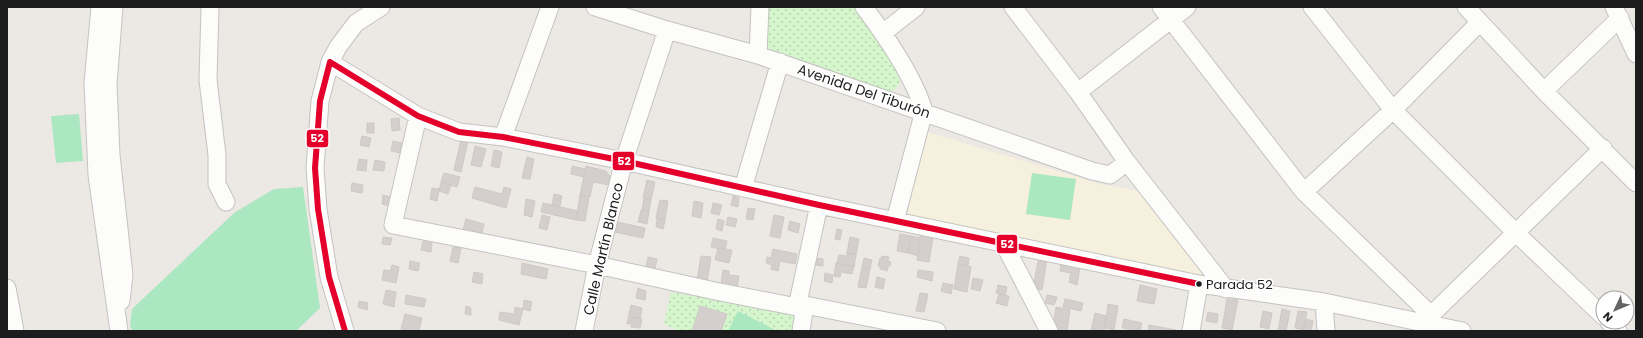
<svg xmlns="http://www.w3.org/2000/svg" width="1643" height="338" font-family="Poppins,sans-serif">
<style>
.education{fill:#f6f0de}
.park{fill:url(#park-dots)}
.pitch{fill:#abe7c0}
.building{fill:#d4cfcd;stroke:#cfc9c5}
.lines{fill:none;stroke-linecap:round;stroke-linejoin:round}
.minor-casing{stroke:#c4c3c1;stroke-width:19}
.minor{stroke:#fcfcfb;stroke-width:17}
.bus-1-casing{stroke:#fff;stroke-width:9}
.bus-1{stroke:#e4002b;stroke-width:6}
.bus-dot{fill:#1d1d1d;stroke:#fff;stroke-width:1.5}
.labels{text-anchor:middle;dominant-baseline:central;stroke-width:3;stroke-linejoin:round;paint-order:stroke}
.bus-label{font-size:13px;fill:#1d1d1d;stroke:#fff;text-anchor:start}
.street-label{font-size:14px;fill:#1d1d1d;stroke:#fff}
.line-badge{stroke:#fff;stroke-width:1.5}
.badge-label{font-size:11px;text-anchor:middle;font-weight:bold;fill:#fff}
</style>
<defs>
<pattern id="park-dots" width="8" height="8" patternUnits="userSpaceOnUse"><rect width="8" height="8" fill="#d5f5cc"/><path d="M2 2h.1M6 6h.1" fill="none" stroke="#b6d2af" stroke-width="1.8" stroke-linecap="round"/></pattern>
</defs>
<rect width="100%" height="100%" fill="#ece8e4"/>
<path class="education" d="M 924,131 L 1100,184 L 1144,192 L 1210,279 L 907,219 Z"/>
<path class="park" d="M 766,7 L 857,7 L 899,72 L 901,80 L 896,89 L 888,91 L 773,54 L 767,48 Z
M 671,292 L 792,314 L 798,319 L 796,331 L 678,331 L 664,324 Z"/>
<path class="pitch" d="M 79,114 L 83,161 L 56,163 L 51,116 Z
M 1032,173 L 1076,179 L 1070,220 L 1026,214 Z
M 303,187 L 320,308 L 296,331 L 132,331 L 130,325 L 132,309 L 234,213 L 274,189 Z
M 738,311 L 777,331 L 728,331 Z"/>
<path class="building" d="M 399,118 L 400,130 L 392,131 L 391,119 Z
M 367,123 L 374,123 L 374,133 L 367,133 Z
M 362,136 L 371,138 L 369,147 L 360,145 Z
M 461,140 L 468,141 L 461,172 L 454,170 Z
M 393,141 L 402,143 L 400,153 L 391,151 Z
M 475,146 L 486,149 L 481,167 L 471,165 Z
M 494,150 L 502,152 L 499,168 L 491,166 Z
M 527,157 L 534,159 L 530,179 L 522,178 Z
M 359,159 L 367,160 L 366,171 L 357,170 Z
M 375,160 L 385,162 L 384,171 L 373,170 Z
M 572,166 L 585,169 L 584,177 L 571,174 Z
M 586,166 L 606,171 L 611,178 L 609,185 L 593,182 L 590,197 L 580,195 Z
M 444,173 L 460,177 L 457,187 L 441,182 Z
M 647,180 L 655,182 L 651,200 L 643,198 Z
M 441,182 L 451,185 L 448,194 L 439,191 Z
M 352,183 L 363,185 L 362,193 L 351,191 Z
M 475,187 L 502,194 L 504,187 L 511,189 L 506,208 L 472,198 Z
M 432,188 L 439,189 L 437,201 L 430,199 Z
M 554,194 L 562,196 L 560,206 L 552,205 Z
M 383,195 L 390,197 L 389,206 L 382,204 Z
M 580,195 L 589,197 L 585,221 L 576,220 Z
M 733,196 L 739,198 L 738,207 L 731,205 Z
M 644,198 L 651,200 L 649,211 L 642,210 Z
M 526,199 L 535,201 L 532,217 L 524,215 Z
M 660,200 L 668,201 L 665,220 L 656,218 Z
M 694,201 L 703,203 L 701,218 L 692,216 Z
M 543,203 L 578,211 L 576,220 L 541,212 Z
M 713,203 L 722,205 L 719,215 L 711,213 Z
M 748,208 L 755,209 L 753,220 L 746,219 Z
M 641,210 L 649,211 L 647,224 L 638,222 Z
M 542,215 L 550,217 L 547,230 L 539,228 Z
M 774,215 L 784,217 L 780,238 L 770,236 Z
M 728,217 L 737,219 L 735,227 L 726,225 Z
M 466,219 L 484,224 L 481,237 L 462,233 Z
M 657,219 L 665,220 L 663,229 L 656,227 Z
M 718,219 L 724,221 L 722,231 L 716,229 Z
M 790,221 L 800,224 L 798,233 L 788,230 Z
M 617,222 L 645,228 L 643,238 L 615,232 Z
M 837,229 L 842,230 L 840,240 L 835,239 Z
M 900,234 L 911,236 L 908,253 L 897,251 Z
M 911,236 L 920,238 L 918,256 L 908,253 Z
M 920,236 L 933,238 L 929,262 L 917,260 Z
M 383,237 L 392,238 L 390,245 L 382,244 Z
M 850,237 L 859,239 L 856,255 L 847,253 Z
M 713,238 L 727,241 L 725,250 L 711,247 Z
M 423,241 L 432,243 L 431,252 L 421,250 Z
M 453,247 L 461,248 L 458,263 L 450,261 Z
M 718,248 L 732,250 L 729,263 L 715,260 Z
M 773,249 L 797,254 L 795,264 L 780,261 L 778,271 L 771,269 L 772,265 L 766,263 L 767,257 L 771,258 Z
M 847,253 L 856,255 L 854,267 L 837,263 L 839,255 L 847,256 Z
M 701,256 L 711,257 L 707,282 L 697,280 Z
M 882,256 L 889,257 L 888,261 L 891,262 L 890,266 L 888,267 L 887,271 L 880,269 L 880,266 L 878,266 L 880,258 L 881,259 Z
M 960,256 L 969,258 L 968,266 L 958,264 Z
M 648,257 L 657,259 L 655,269 L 646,268 Z
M 1039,257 L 1047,259 L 1042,290 L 1033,287 Z
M 817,258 L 823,259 L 823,266 L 816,265 Z
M 864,258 L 872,260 L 870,269 L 862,267 Z
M 410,261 L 420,263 L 418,271 L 409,269 Z
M 1061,262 L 1080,267 L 1077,285 L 1069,282 L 1071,273 L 1060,271 Z
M 522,263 L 548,269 L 546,279 L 521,274 Z
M 836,263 L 854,266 L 852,274 L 841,272 L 840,277 L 834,276 Z
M 958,264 L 971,267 L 967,292 L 954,289 Z
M 392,265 L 399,267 L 396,283 L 382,280 L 384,270 L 390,271 Z
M 862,267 L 870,269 L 866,288 L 858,287 Z
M 723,270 L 729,271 L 729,275 L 739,276 L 737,288 L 721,285 Z
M 918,270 L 933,272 L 932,281 L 917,277 Z
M 474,272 L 483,274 L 482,284 L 472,282 Z
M 825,273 L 833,275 L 832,283 L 824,281 Z
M 877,277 L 885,279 L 883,289 L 875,287 Z
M 973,278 L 983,280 L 980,291 L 971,289 Z
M 943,283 L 953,285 L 951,294 L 941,291 Z
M 998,285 L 1007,287 L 1005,295 L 996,293 Z
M 1140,285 L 1157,289 L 1154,304 L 1137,301 Z
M 638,288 L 646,291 L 645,300 L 636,298 Z
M 386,290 L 396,292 L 394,307 L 383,304 Z
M 920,293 L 928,294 L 924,312 L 916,311 Z
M 999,294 L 1009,296 L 1007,306 L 996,303 Z
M 406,295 L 426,299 L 424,307 L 405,304 Z
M 1047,295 L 1057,297 L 1054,305 L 1045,303 Z
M 1065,299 L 1083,303 L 1081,311 L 1063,307 Z
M 1227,299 L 1238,300 L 1232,330 L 1222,328 Z
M 524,300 L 532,302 L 530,311 L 523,309 Z
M 359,301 L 368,303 L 367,310 L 358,307 Z
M 1108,304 L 1118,306 L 1114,330 L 1105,328 Z
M 631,305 L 642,308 L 640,319 L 633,317 L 630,324 L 627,324 Z
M 466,306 L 471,308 L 471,315 L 465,314 Z
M 700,306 L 727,314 L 721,331 L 692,331 Z
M 515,307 L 523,309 L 519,325 L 499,320 L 500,312 L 514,314 Z
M 1056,307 L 1070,310 L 1067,331 L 1052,331 Z
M 1282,309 L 1290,311 L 1286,331 L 1278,331 Z
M 1263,311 L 1272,313 L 1269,329 L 1260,327 Z
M 1298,311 L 1307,312 L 1303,330 L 1295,328 Z
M 1208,312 L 1218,314 L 1217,323 L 1206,321 Z
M 1095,313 L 1106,316 L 1104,331 L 1091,331 Z
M 405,314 L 422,318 L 419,331 L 401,329 Z
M 633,317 L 642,319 L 640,328 L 631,327 Z
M 1124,319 L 1142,323 L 1140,331 L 1122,328 Z
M 1306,319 L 1313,321 L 1311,331 L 1303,330 Z
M 1149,325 L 1176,330 L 1148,331 Z"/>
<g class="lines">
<defs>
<path id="minor" d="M 100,7 L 93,83 L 97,175 L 119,331
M 114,7 L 108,84 L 111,155 L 124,275 L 121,301
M 210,7 L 208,80 L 217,155 L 217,184 L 226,202
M 595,7 L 667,30 L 758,55 L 1092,171 L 1110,175 L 1127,162
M 864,7 C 885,35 914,77 924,111 L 895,221
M 1013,7 L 1078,92
M 1161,7 L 1304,192 L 1431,315 L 1434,326
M 1187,7 L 1078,92 L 1127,162 L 1226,289
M 1312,7 L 1393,110 L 1516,233 L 1603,316
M 1466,7 L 1544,91 L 1636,183
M 1614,7 L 1636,54
M 883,33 L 916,7
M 758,55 L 760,7
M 330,62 L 418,116 L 459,132 L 503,137 L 624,161 L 819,205 L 1199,284 L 1324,302 L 1462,331
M 1544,91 L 1620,18
M 418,116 L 393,225 L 597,265 L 715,291 L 797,307 L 805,305 L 937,331
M 503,137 L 550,7
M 743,188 L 780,62
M 1304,192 L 1393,110 L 1479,23
M 1004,244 L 1049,331
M 7,288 L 15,331
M 1324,302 L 1326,331
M 797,307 L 819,205
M 1431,315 L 1603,148
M 1609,322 L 1618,331
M 345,331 L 329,277 L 318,209 L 315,168 L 320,101 L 330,62 L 338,47 L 356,23 L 381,7
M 584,331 L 597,265 L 624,161 L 667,30
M 801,331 L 805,305
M 1191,331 L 1199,284"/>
</defs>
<use href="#minor" class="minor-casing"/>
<use href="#minor" class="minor"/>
<defs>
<path id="bus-1" d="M 345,331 L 329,277 L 318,209 L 315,168 L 320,101 L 330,62 L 418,116 L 459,132 L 503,137 L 624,161 L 819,205 L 1199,284"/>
</defs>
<use href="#bus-1" class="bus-1-casing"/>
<use href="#bus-1" class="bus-1"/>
</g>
<circle class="bus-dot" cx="1199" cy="284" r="3.5"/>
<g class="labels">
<g class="bus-label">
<text x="1206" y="284">Parada 52</text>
</g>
<g class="street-label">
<text transform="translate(864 91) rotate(19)">Avenida Del Tiburón</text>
<text transform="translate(603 249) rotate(-77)">Calle Martín Blanco</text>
</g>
</g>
<g class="line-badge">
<rect x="306" y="129" width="23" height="19" rx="4" fill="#e4002b"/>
<rect x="612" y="151" width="23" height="20" rx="4" fill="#e4002b"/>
<rect x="996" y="234" width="22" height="20" rx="4" fill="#e4002b"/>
</g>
<g class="badge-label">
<text x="317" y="142">52</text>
<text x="624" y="165">52</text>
<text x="1007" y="248">52</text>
</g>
<rect width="1643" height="338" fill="none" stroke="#1d1d1d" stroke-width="16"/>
<g transform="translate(1615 310) rotate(226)"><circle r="19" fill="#ffffff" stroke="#a5a5a5"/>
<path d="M0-3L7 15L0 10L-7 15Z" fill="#656463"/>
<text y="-6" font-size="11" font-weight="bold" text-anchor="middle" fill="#1d1d1d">N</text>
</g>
</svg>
